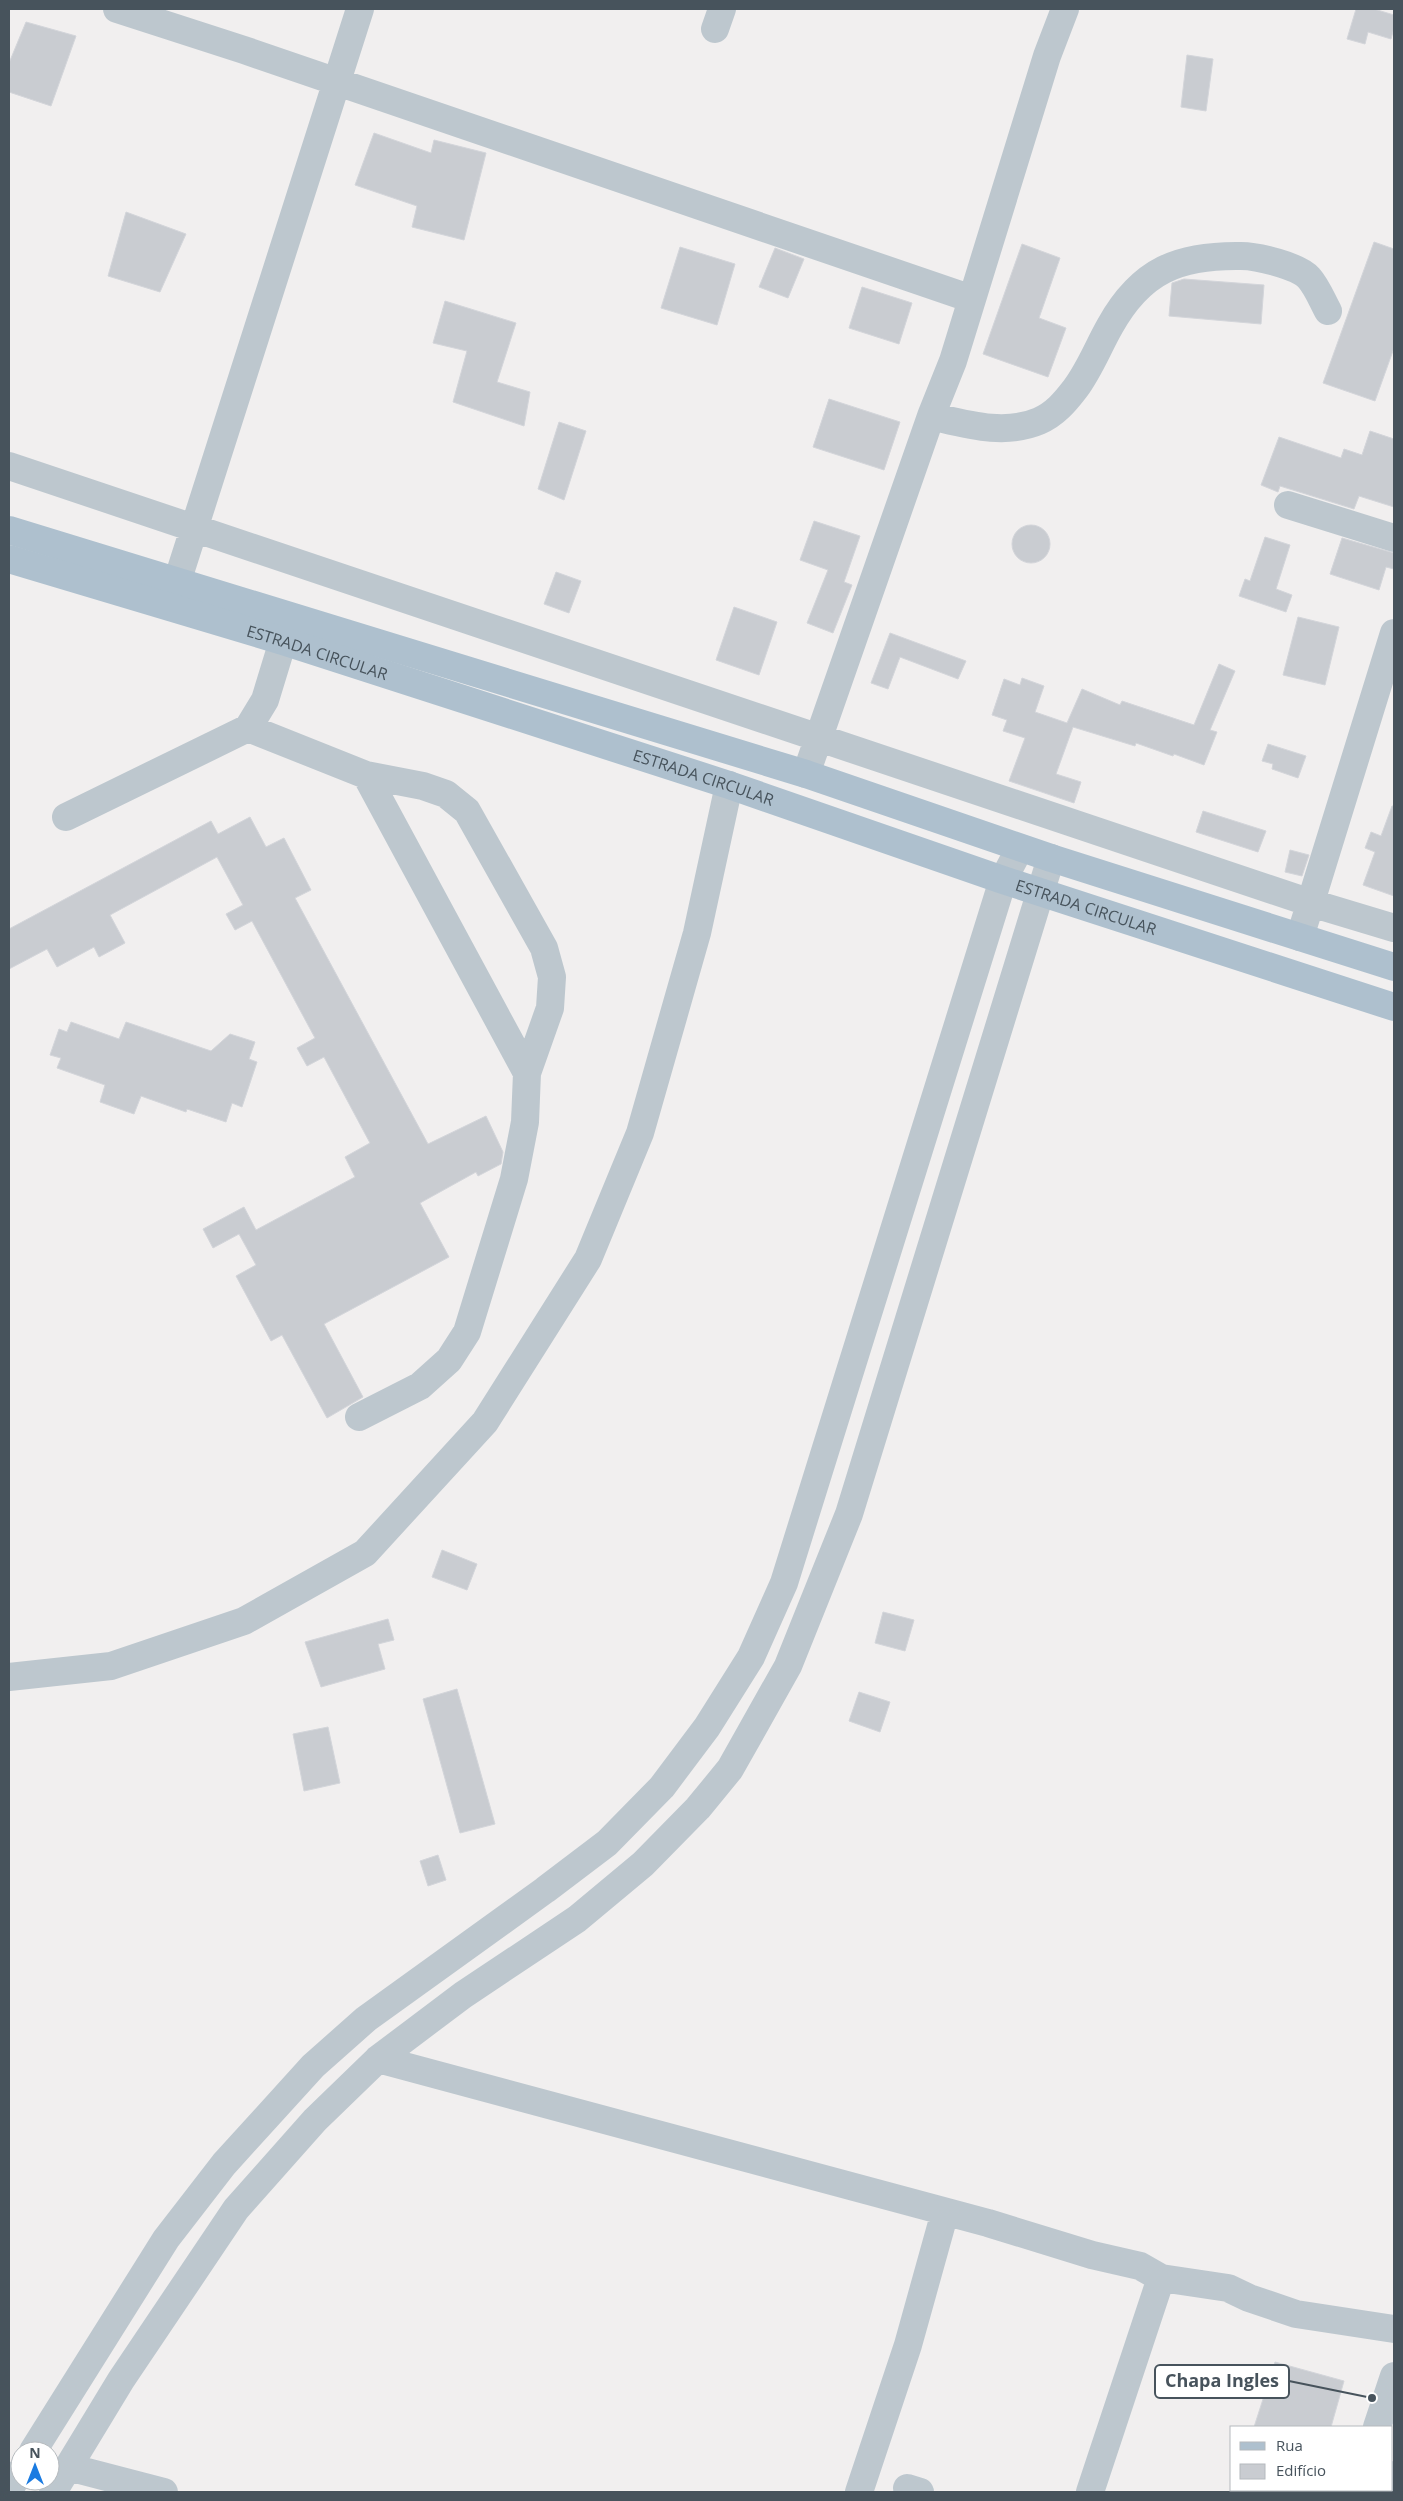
<svg xmlns="http://www.w3.org/2000/svg" width="1403" height="2501" font-family="'Open Sans',sans-serif">
<style>
.building{fill:#c9ccd1;stroke:#d3d5da}
.lines{fill:none;stroke-linecap:round;stroke-linejoin:round}
.minor{stroke:#bdc7ce;stroke-width:28}
.major{stroke:#aec0ce;stroke-width:28}
.labels{text-anchor:middle;dominant-baseline:central;stroke-width:4;stroke-linejoin:round;paint-order:stroke}
.street-label{font-size:16px;fill:#47535c;stroke:#fff}
.leader{fill:none;stroke:#47535c;stroke-width:2}
.callout-dot{fill:#47535c;stroke:#fff;stroke-width:2}
.callout{fill:#fff;stroke:#47535c;stroke-width:2}
.callout-label{font-size:18px;text-anchor:middle;font-weight:bold;fill:#47535c}
</style>
<rect width="100%" height="100%" fill="#f1efef"/>
<path class="building" d="M 1356,9 L 1374,9 L 1394,15 L 1394,28 L 1391,39 L 1368,32 L 1365,44 L 1347,39 Z
M 26,22 L 76,36 L 51,106 L 9,92 L 9,63 Z
M 1187,55 L 1213,59 L 1206,111 L 1181,107 Z
M 374,133 L 431,153 L 434,140 L 486,153 L 464,240 L 412,227 L 417,206 L 355,185 Z
M 126,212 L 186,234 L 160,292 L 108,276 Z
M 1374,242 L 1394,249 L 1394,348 L 1375,401 L 1323,383 Z
M 1022,244 L 1060,258 L 1039,318 L 1066,328 L 1048,377 L 983,354 Z
M 680,247 L 735,264 L 717,325 L 661,308 Z
M 775,248 L 804,259 L 788,298 L 759,287 Z
M 1184,279 L 1264,285 L 1261,324 L 1169,316 L 1172,283 Z
M 862,287 L 912,303 L 899,344 L 849,328 Z
M 445,301 L 516,323 L 497,382 L 530,392 L 524,426 L 453,402 L 467,351 L 433,343 Z
M 829,399 L 900,422 L 884,470 L 813,447 Z
M 559,422 L 586,431 L 564,500 L 538,489 Z
M 1370,431 L 1394,439 L 1394,507 L 1359,496 L 1354,509 L 1280,486 L 1278,492 L 1261,485 L 1279,437 L 1341,458 L 1344,449 L 1362,455 Z
M 814,521 L 860,536 L 844,582 L 852,585 L 833,633 L 807,623 L 828,570 L 800,560 Z
M1012 544a19 19 0 1 1 38 0a19 19 0 1 1-38 0Z
M 1265,537 L 1290,545 L 1276,589 L 1292,595 L 1286,612 L 1239,596 L 1245,579 L 1250,581 Z
M 1342,538 L 1394,553 L 1394,569 L 1386,567 L 1379,590 L 1330,574 Z
M 556,572 L 581,581 L 569,613 L 544,604 Z
M 734,607 L 777,622 L 759,675 L 716,660 Z
M 1298,617 L 1339,627 L 1325,685 L 1283,675 Z
M 890,633 L 966,661 L 958,679 L 900,657 L 888,689 L 871,683 Z
M 1219,664 L 1235,671 L 1210,730 L 1217,732 L 1204,765 L 1174,754 L 1173,756 L 1136,743 L 1135,746 L 1073,727 L 1056,774 L 1081,782 L 1074,803 L 1009,781 L 1025,738 L 1003,731 L 1007,720 L 992,715 L 1004,679 L 1020,685 L 1022,678 L 1044,686 L 1035,712 L 1067,723 L 1082,689 L 1120,705 L 1122,701 L 1194,725 Z
M 1268,744 L 1306,756 L 1298,778 L 1272,769 L 1273,764 L 1262,761 Z
M 1392,806 L 1394,806 L 1394,896 L 1363,885 L 1375,852 L 1365,848 L 1371,832 L 1381,836 Z
M 1203,811 L 1266,831 L 1258,852 L 1196,832 Z
M 250,817 L 266,847 L 284,838 L 311,890 L 295,898 L 428,1144 L 486,1116 L 503,1152 L 501,1164 L 478,1176 L 476,1172 L 420,1203 L 449,1257 L 324,1324 L 363,1397 L 327,1418 L 282,1335 L 271,1341 L 236,1276 L 256,1265 L 239,1234 L 213,1248 L 203,1229 L 244,1207 L 256,1230 L 355,1177 L 345,1157 L 370,1143 L 324,1057 L 307,1066 L 297,1048 L 315,1038 L 252,921 L 235,930 L 226,914 L 243,905 L 217,857 L 110,915 L 125,943 L 99,957 L 94,947 L 57,967 L 47,949 L 9,969 L 9,929 L 211,821 L 218,834 Z
M 1290,850 L 1309,855 L 1302,876 L 1285,872 Z
M 71,1022 L 119,1039 L 126,1022 L 211,1051 L 230,1034 L 255,1042 L 249,1059 L 257,1062 L 242,1107 L 232,1103 L 226,1122 L 187,1109 L 186,1112 L 141,1096 L 134,1114 L 100,1102 L 105,1085 L 57,1068 L 61,1058 L 50,1055 L 59,1029 L 67,1032 Z
M 442,1550 L 477,1564 L 467,1590 L 432,1577 Z
M 883,1612 L 914,1620 L 905,1651 L 875,1643 Z
M 388,1619 L 394,1640 L 378,1644 L 385,1669 L 321,1687 L 305,1642 Z
M 457,1689 L 495,1824 L 460,1833 L 423,1699 Z
M 859,1692 L 890,1702 L 880,1732 L 849,1721 Z
M 328,1727 L 340,1783 L 304,1791 L 293,1734 Z
M 438,1855 L 446,1880 L 428,1886 L 420,1861 Z
M 1275,2362 L 1344,2381 L 1331,2427 L 1254,2427 Z"/>
<g class="lines">
<path class="minor" d="M 117,9 L 244,50 L 972,299
M 715,29 L 722,9
M 931,416 C 966,424 1004,436 1039,421 C 1055,414 1065,402 1075,389 C 1090,369 1098,347 1110,326 C 1141,270 1179,255 1241,256 C 1257,256 1299,266 1309,278 C 1317,287 1322,300 1328,311
M 9,466 L 1311,903 L 1394,928
M 1288,505 L 1394,538
M 177,582 L 360,9
M 248,728 L 366,775 L 423,786 L 446,794 L 467,811 L 544,948 L 552,977 L 550,1008 L 527,1073 L 525,1122 L 514,1179 L 467,1332 L 449,1360 L 420,1386 L 359,1417
M 806,774 L 931,416 L 953,361 L 1047,56 L 1065,9
M 366,775 L 527,1073
M 66,817 L 248,728 L 265,700 L 283,641
M 1300,937 L 1394,633
M 9,1677 L 111,1666 L 244,1621 L 365,1553 L 485,1422 L 588,1259 L 640,1133 L 697,933 L 729,785
M 378,2059 L 988,2223 L 1092,2255 L 1140,2266 L 1161,2278 L 1228,2288 L 1249,2298 L 1296,2314 L 1394,2329
M 1377,2427 L 1394,2376
M 33,2451 L 166,2239 L 224,2164 L 313,2066 L 366,2019 L 545,1890 L 607,1843 L 662,1787 L 707,1727 L 751,1657 L 784,1583 L 1003,880 L 1020,848
M 68,2467 L 164,2492
M 1392,2483 L 1394,2475
M 907,2488 L 920,2492
M 9,2490 L 20,2472
M 53,2492 L 121,2380 L 236,2209 L 315,2120 L 378,2059 L 463,1995 L 577,1919 L 643,1864 L 698,1808 L 730,1769 L 788,1666 L 849,1514 L 1051,858
M 859,2492 L 908,2345 L 945,2212
M 1090,2492 L 1161,2278
M 1355,2492 L 1356,2490"/>
<g class="major">
<path d="M 9,530 L 806,774 L 1051,858 L 1394,967"/>
<path id="s1" d="M 9,559 L 283,641 L 729,785 L 1003,880 L 1394,1007"/>
</g>
</g>
<g class="labels">
<g class="street-label">
<text stroke="none"><textPath href="#s1" startOffset="322">ESTRADA CIRCULAR</textPath></text>
<text stroke="none"><textPath href="#s1" startOffset="728">ESTRADA CIRCULAR</textPath></text>
<text stroke="none"><textPath href="#s1" startOffset="1132">ESTRADA CIRCULAR</textPath></text>
</g>
</g>
<path class="leader" d="M1372 2398L1289 2381"/>
<circle class="callout-dot" cx="1372" cy="2398" r="5"/>
<rect class="callout" x="1155" y="2365" width="134" height="33" rx="5"/>
<g class="callout-label">
<text x="1222" y="2387">Chapa Ingles</text>
</g>
<rect width="1403" height="2501" fill="none" stroke="#47535c" stroke-width="20"/>
<rect x="1230" y="2426" width="162" height="65" fill="#ffffff" stroke="#b5babe"/>
<rect x="1240" y="2442" width="25" height="8" fill="#aec0ce" stroke="#b5babe"/>
<text x="1276" y="2451" font-size="15" fill="#47535c">Rua</text>
<rect x="1240" y="2464" width="25" height="15" fill="#c9ccd1" stroke="#b5babe"/>
<text x="1276" y="2476" font-size="15" fill="#47535c">Edifício</text>
<g transform="translate(35 2466)"><circle r="24" fill="#ffffff" stroke="#b5babe"/>
<path d="M0-4L9 19L0 12L-9 19Z" fill="#1a7be1"/>
<text y="-8" font-size="14" font-weight="bold" text-anchor="middle" fill="#47535c">N</text>
</g>
</svg>
